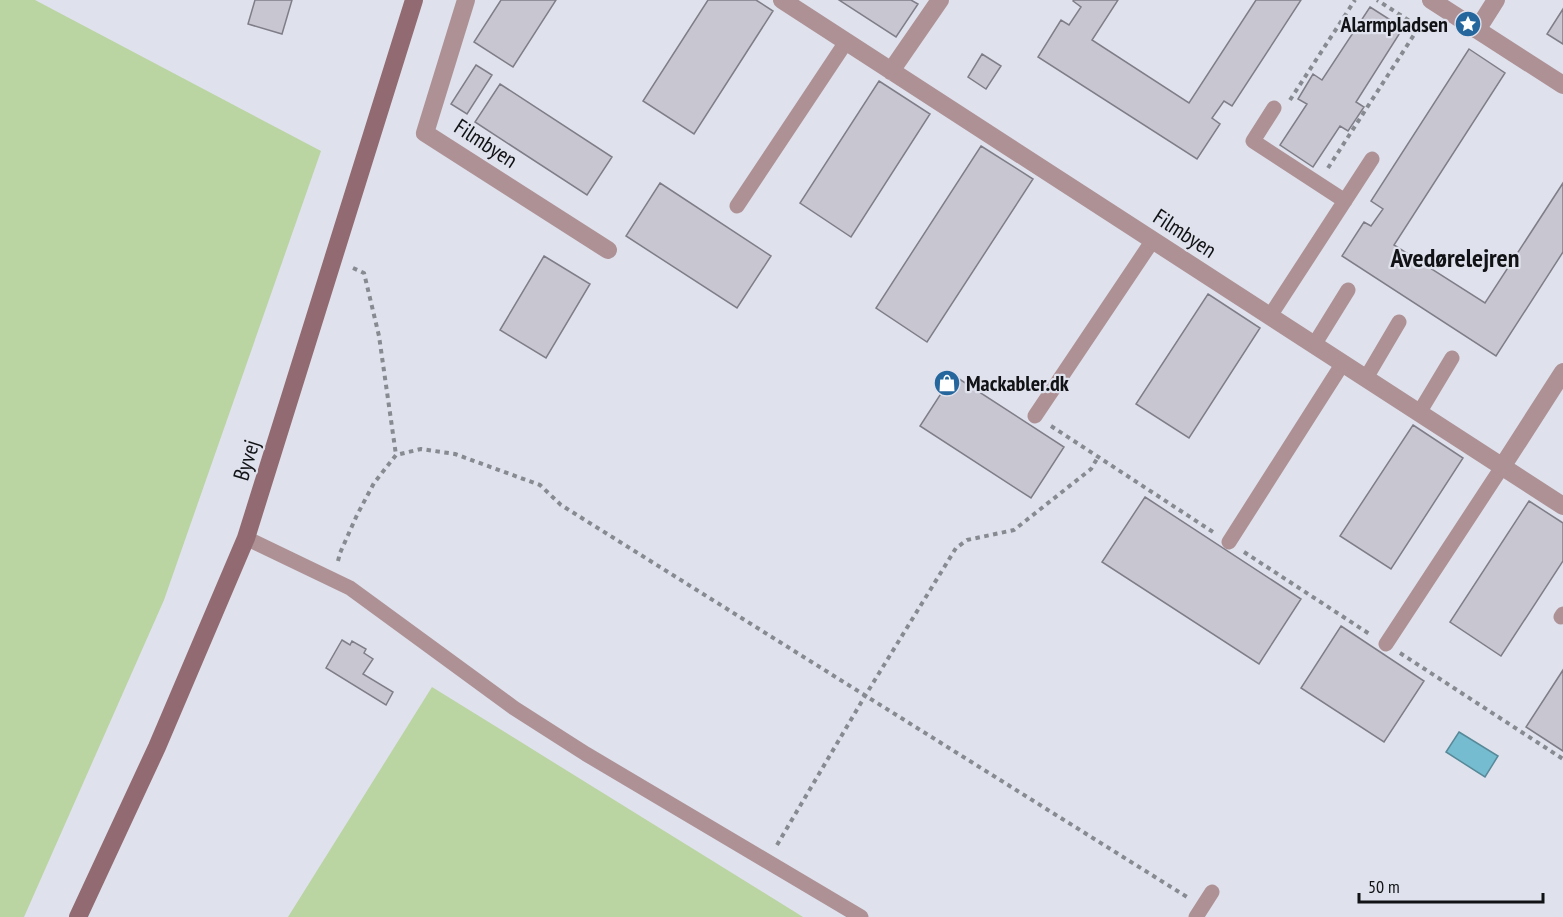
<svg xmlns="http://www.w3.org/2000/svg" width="1563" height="917" font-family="'PT Sans Narrow',sans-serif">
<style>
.green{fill:#bad4a2}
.water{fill:#75bcd0;stroke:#578998;stroke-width:1.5}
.building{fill:#c7c6d1;stroke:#7f7e88;stroke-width:1.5}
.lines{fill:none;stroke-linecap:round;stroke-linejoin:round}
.path{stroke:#888a91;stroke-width:4;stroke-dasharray:4.5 4.5;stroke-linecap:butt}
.lane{stroke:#ad9195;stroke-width:15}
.street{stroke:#ad9195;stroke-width:18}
.secondary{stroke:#926a71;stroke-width:18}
.labels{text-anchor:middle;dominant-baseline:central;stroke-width:4.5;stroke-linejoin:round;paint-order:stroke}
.poi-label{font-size:22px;font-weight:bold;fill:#111215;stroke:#dfe1ec;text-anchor:end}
.street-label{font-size:22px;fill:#111215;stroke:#dfe1ec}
.quarter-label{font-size:26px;font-weight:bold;fill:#111215;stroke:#dfe1ec}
</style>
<rect width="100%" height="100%" fill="#dfe1ec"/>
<path class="green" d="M 0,0 L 35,0 L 321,151 L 164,600 L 24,917 L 0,917 Z
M 432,687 L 803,917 L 288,917 Z"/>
<path class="water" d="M 1459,732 L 1498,756 L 1485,777 L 1446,752 Z"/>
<path class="building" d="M 255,0 L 292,0 L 282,34 L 248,24 Z
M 501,0 L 556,0 L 513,67 L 474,42 Z
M 708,0 L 756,0 L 773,11 L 694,134 L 643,101 Z
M 839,0 L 911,0 L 918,4 L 896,37 Z
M 1074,0 L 1118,0 L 1092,40 L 1189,103 L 1256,0 L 1301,0 L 1232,106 L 1224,101 L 1212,118 L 1220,124 L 1197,159 L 1038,57 L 1061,20 L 1069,25 L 1081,7 L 1073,1 Z
M 1370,7 L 1403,28 L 1356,102 L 1364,107 L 1348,131 L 1340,126 L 1313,167 L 1280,145 L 1307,104 L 1298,99 L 1313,74 L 1322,80 Z
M 1563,9 L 1563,44 L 1547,34 Z
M 1469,49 L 1505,73 L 1394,245 L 1485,303 L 1563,183 L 1563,252 L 1496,356 L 1342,256 L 1364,222 L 1371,226 L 1383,209 L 1371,201 Z
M 982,54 L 1001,66 L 986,89 L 968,77 Z
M 476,65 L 492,75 L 467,114 L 451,104 Z
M 879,81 L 930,114 L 851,237 L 800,203 Z
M 500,84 L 612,157 L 587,195 L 475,122 Z
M 981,146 L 1033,179 L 927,342 L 876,308 Z
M 660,183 L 771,256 L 737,308 L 626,236 Z
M 544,256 L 590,284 L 546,358 L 500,330 Z
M 1208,294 L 1260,328 L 1189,438 L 1136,404 Z
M 953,375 L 1064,447 L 1031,498 L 920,426 Z
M 1413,425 L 1463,458 L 1391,569 L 1340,536 Z
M 1145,497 L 1301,599 L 1259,664 L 1102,562 Z
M 1529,501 L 1563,523 L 1563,561 L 1501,656 L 1450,622 Z
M 1341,626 L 1424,681 L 1384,742 L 1301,688 Z
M 342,640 L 350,645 L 352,641 L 366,649 L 364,653 L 373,659 L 363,674 L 393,692 L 386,705 L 326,668 Z
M 1563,670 L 1563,751 L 1526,727 Z"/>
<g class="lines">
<path class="path" d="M 1290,100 L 1355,0
M 1328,168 L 1419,27 L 1377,0
M 353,268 L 364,273 L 379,336 L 396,455
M 1051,426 L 1213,532
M 1244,552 L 1371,635
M 338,561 L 340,553 L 357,515 L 374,483 L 396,455 L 421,449 L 455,454 L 540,485 L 561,505 L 1187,897
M 1400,653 L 1563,759
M 777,845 L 865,696 L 956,548 L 967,540 L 1014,530 L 1091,469 L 1098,457"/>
<path class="lane" d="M 1274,108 L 1253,141 L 1345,201
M 737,206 L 846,42
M 1270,316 L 1372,159
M 1314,345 L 1348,290
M 1366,378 L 1399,322
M 1419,413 L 1452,358
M 1035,416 L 1153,240
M 246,538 L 350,588 L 514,708 L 586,754 L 861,917
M 1229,542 L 1343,363
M 1561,617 L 1563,614
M 1386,644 L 1502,467
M 1196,917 L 1212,892"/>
<path class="street" d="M 466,0 L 425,133 L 608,250
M 782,0 L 1563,506
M 1431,0 L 1563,85
M 1477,30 L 1496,0
M 891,71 L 940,0
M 1502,467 L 1563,372"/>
<path class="secondary" d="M 78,917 L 157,747 L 246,538 L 414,0"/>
</g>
<defs>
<symbol id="sight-disc" viewBox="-11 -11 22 22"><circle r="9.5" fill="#25669c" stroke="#dfe1ec"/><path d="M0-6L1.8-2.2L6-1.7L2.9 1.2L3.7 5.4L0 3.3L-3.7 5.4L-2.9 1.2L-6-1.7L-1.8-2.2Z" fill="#fff"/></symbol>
<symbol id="shop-disc" viewBox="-11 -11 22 22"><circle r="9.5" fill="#25669c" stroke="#dfe1ec"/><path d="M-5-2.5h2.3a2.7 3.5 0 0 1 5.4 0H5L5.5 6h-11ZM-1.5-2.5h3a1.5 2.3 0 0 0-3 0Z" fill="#fff"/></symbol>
</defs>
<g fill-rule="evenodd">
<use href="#sight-disc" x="1453" y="9" width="30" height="30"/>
<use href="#shop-disc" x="932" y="368" width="30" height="30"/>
</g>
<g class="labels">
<g class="poi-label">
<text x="1448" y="24">Alarmpladsen</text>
<text x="966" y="383" text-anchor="start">Mackabler.dk</text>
</g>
<g class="street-label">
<text transform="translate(486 143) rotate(33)">Filmbyen</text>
<text transform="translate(1185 233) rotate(33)">Filmbyen</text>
<text transform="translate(246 460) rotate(-73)">Byvej</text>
</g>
<g class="quarter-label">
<text x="1455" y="257">Avedørelejren</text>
</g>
</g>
<path d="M1359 893v9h184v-9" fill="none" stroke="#111215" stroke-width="3"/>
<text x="1368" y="893" font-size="18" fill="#111215" stroke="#dfe1ec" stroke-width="4.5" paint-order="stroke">50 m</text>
</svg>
